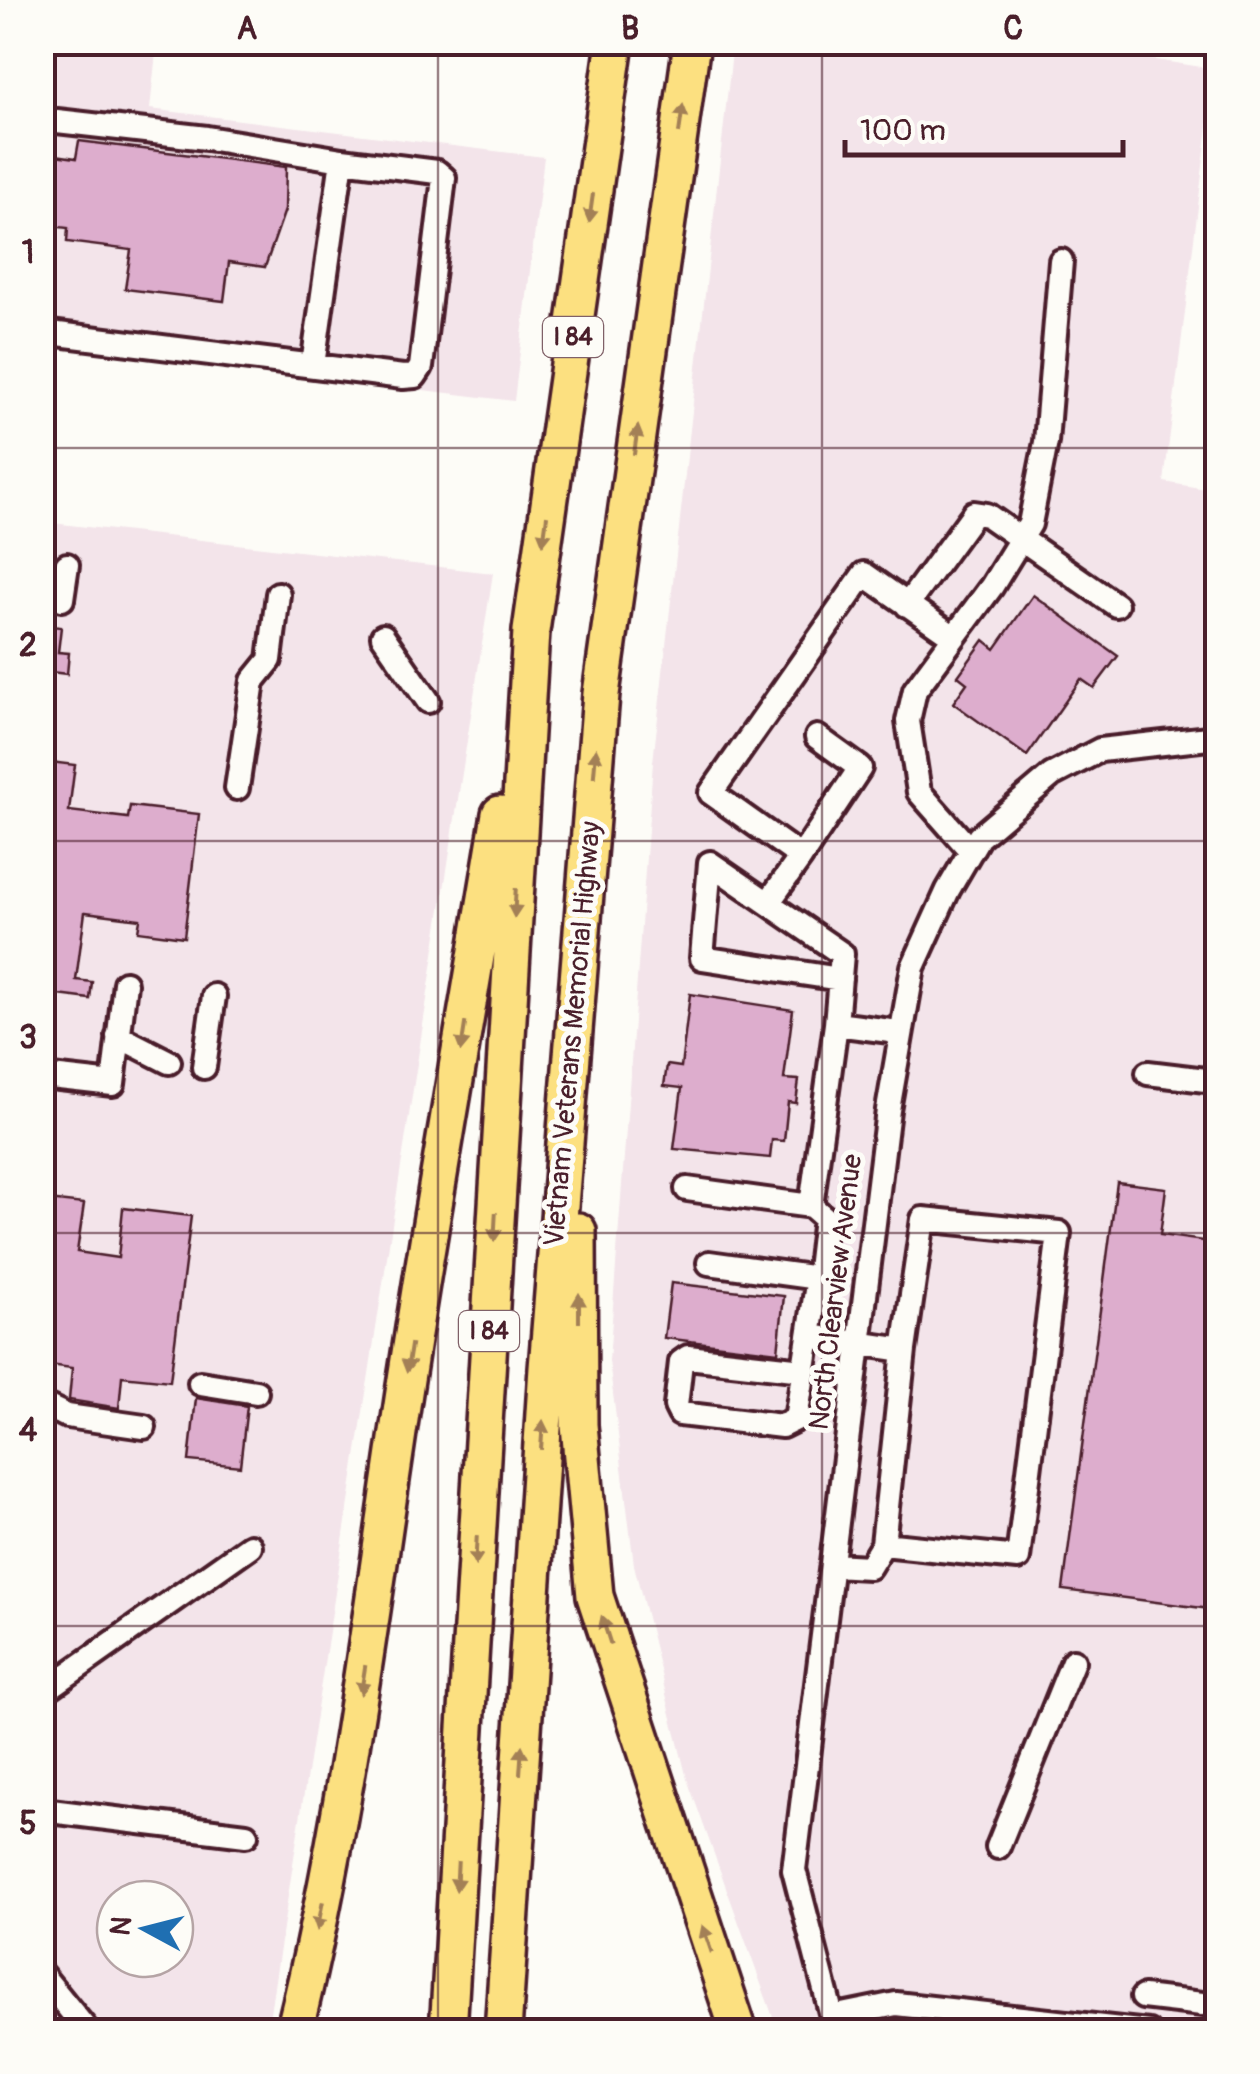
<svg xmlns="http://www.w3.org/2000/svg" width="1260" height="2074" font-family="Pangolin,sans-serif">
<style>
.built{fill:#f3e4ea;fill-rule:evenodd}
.building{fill:#ddadcd;stroke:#4a1f2b;stroke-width:2.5}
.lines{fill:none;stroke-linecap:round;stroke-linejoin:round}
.minor-casing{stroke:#4a1f2b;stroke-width:30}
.highway-casing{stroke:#4a1f2b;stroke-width:42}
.minor{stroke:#fdfcf7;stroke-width:22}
.highway{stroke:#fce080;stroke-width:35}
.oneway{fill:#a38056}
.grid{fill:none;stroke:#4a1f2b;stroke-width:2.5;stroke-opacity:0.55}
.labels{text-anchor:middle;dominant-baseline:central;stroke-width:10;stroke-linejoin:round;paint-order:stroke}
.shield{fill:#fdfcf7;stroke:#806168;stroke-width:2.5}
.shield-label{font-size:25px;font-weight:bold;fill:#4a1f2b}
.street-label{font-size:28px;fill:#4a1f2b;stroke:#fdfcf7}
.neatline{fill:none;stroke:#4a1f2b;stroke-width:4}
.grid-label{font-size:32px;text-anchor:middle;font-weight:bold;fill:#4a1f2b}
</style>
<rect width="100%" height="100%" fill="#fdfcf7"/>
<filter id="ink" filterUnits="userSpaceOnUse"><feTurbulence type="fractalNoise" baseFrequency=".01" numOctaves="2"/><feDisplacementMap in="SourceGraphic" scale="20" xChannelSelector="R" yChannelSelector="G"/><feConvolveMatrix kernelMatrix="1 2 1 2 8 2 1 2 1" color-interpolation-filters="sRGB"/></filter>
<g filter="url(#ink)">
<path class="built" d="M 1036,42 L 1215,69 L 1164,482 L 1218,491 L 1217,2031 L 778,2031 L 687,1779 L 634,1565 L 609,1361 L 653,762 L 733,43 Z
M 43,43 L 157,43 L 150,109 L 544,157 L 514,401 L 43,344 Z
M 43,522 L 493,573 L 269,2019 L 263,2031 L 43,2032 ZM 115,1899 L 175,1899 L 175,1959 L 115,1959 Z"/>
<path class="building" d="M 79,141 L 286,167 L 285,210 L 265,267 L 229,262 L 224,301 L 125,289 L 131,250 L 67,242 L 68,228 L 42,225 L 42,153 L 76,158 Z
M 1033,595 L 1118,656 L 1094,688 L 1081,679 L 1027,756 L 953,703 L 967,683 L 958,676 L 984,640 L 995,649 Z
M 42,625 L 61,627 L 58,652 L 69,653 L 67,674 L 42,671 Z
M 42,761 L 75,765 L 69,811 L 128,818 L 130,806 L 199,814 L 184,937 L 138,931 L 140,919 L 85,912 L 76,980 L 92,982 L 90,999 L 42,993 Z
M 690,994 L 793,1010 L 784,1079 L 799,1080 L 796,1103 L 788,1102 L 784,1141 L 772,1140 L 770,1158 L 674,1149 L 682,1088 L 664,1086 L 667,1065 L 681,1067 Z
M 1117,1182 L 1166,1188 L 1160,1235 L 1218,1243 L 1218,1610 L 1063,1590 Z
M 48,1200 L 84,1204 L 77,1252 L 118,1258 L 123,1208 L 191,1216 L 170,1381 L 122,1376 L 119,1408 L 69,1400 L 72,1368 L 42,1364 L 42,1225 Z
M 671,1283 L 784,1296 L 778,1352 L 664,1338 Z
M 196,1398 L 247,1406 L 240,1466 L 189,1461 Z"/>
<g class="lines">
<defs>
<path id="minor" d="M 42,124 L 57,121 L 207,138 L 342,160
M 42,332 L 403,377 L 415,376 L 421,367 L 444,178 L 437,172 L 342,160 L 313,365
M 62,599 L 67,565
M 907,605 L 974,513 L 987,515 L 1116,605
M 383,636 L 428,701
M 817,737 L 860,768 L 801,857 L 711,793 L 864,574 L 954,637
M 237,788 L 253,681 L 270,660 L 278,594
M 971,851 L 919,792 L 908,721 L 915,690 L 992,586 L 1030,524 L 1046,442 L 1061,261
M 768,903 L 801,857
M 840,979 L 702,958 L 710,863 L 842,954 L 836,1024 L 898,1032
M 118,1036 L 169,1062
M 204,1067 L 214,996
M 1148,1073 L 1206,1080
M 42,1076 L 113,1084 L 125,983
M 687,1189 L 811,1206 L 836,1024
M 811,1206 L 825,1218 L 818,1278
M 709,1263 L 818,1278 L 809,1336 L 904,1350 L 923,1219 L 1059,1233 L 1018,1558 L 883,1544 L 904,1350
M 803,1370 L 688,1357 L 681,1362 L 676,1406 L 680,1414 L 782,1426 L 796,1419 L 809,1336
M 200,1383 L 256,1392
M 42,1404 L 67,1416 L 144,1427
M 832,1565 L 869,1567 L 883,1544
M 46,1690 L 250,1546
M 42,1810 L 246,1835
M 998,1847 L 1073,1661
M 42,1975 L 88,2032
M 1143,1997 L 1202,2004
M 832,2017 L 896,2004 L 1148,2032
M 836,2032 L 794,1870 L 888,1110 L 913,967 L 948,890 L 979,837 L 1052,775 L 1100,750 L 1218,737"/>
<path id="highway" d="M 578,1231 L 579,1425 L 595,1596 L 739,2032
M 294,2032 C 349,1810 374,1584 409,1360 C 437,1178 470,996 500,814
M 448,2032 L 531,631 L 615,42
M 503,2032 L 547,1368 L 601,694 L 692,42"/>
</defs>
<use href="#minor" class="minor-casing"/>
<use href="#highway" class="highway-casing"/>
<use href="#minor" class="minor"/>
<use href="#highway" class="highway"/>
</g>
<defs><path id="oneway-solid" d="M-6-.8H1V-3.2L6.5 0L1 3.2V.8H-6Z" transform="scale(2.5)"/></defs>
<g class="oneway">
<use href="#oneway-solid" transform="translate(681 119) rotate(-82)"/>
<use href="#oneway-solid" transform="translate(591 208) rotate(98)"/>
<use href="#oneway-solid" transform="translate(636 440) rotate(-82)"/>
<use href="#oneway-solid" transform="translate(545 530) rotate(98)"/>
<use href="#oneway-solid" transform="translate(595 763) rotate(-85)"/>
<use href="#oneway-solid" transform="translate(515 903) rotate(93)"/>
<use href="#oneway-solid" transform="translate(463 1037) rotate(99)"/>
<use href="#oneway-solid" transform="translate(495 1227) rotate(93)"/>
<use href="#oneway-solid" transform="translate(579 1308) rotate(-90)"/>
<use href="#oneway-solid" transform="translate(409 1358) rotate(99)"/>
<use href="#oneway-solid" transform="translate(542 1435) rotate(-86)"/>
<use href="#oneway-solid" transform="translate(476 1551) rotate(93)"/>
<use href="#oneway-solid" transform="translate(606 1630) rotate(-108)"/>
<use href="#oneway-solid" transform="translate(363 1680) rotate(99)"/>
<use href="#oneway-solid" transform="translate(521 1760) rotate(-86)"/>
<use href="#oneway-solid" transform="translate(457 1876) rotate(93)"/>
<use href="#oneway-solid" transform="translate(320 1916) rotate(101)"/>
<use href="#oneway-solid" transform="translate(707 1939) rotate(-109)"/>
</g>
</g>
<path class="grid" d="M 438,42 L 438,2032M 822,42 L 822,2032M 42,448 L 1218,448M 42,841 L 1218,841M 42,1233 L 1218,1233M 42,1626 L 1218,1626"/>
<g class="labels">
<g class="shield">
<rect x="543" y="317" width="60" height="40" rx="8"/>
<rect x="459" y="1311" width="60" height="40" rx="8"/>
</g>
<g class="shield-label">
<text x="573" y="337">I 84</text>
<text x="489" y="1331">I 84</text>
</g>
<g class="street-label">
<text transform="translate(573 1034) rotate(-85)">Vietnam Veterans Memorial Highway</text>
<text transform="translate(836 1292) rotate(-83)">North Clearview Avenue</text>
</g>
</g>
<rect width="1260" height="2074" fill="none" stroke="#fdfcf7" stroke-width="110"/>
<g transform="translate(145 1929) rotate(277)"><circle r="48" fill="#fdfcf7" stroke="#b5a4a5" stroke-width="2.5"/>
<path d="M0-8L18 38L0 25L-18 38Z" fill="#1f6fb2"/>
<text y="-15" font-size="28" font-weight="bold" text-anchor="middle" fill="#4a1f2b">N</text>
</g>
<path d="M845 140v15h278v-15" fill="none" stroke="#4a1f2b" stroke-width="5"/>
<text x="860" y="140" font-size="30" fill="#4a1f2b" stroke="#fdfcf7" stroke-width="8" paint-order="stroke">100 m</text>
<rect x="55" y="55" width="1150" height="1964" class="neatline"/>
<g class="grid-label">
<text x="247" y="39">A</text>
<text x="630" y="39">B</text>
<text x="1013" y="39">C</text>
<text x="28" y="263">1</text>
<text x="28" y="656">2</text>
<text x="28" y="1048">3</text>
<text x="28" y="1441">4</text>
<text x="28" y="1834">5</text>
</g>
</svg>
